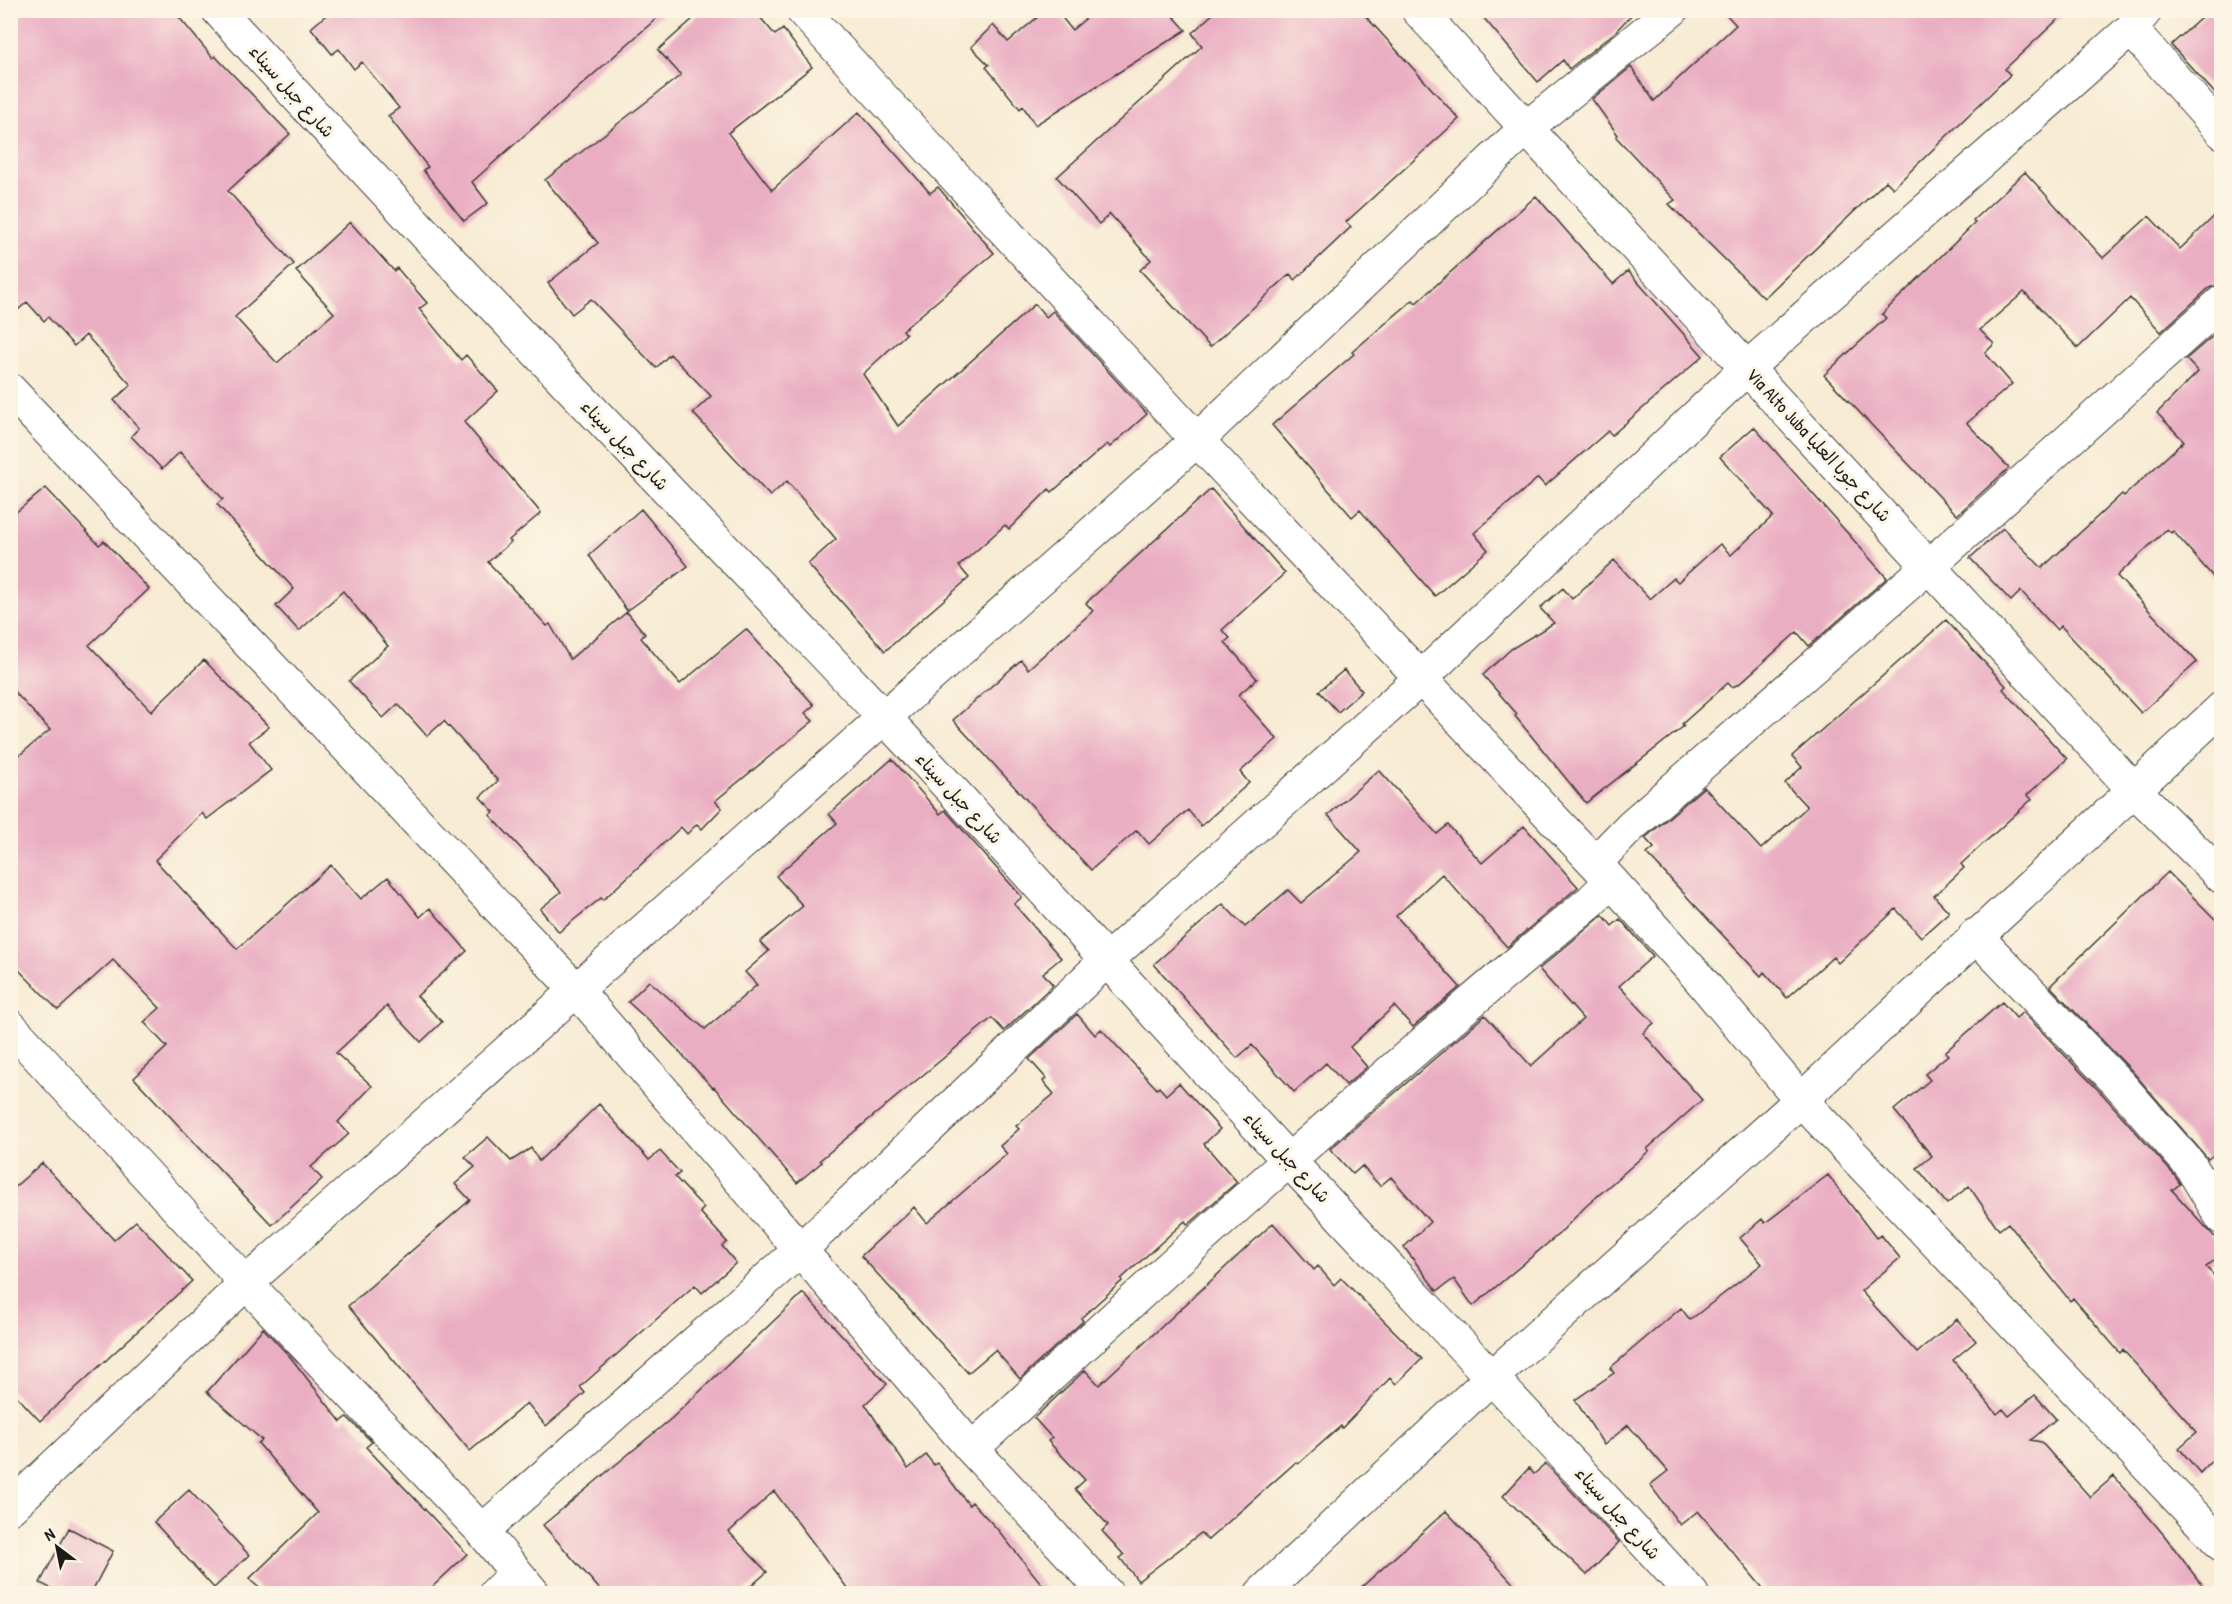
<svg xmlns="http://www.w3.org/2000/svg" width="2232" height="1604" font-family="'Patrick Hand','Playpen Sans Arabic',sans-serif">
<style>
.building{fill:#eaaec3}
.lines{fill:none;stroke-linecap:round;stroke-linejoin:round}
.minor-casing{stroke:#3d3b37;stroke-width:35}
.tertiary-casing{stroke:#3d3b37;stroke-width:35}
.minor{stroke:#fff;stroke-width:33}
.tertiary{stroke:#fff;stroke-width:33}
.labels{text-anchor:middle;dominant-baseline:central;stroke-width:6;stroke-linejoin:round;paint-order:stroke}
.street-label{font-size:18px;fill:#1c1c1c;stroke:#fcf5e5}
</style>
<rect width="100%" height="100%" fill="#fcf5e5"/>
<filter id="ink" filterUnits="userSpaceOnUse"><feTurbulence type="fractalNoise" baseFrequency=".0167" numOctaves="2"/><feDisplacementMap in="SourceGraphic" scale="12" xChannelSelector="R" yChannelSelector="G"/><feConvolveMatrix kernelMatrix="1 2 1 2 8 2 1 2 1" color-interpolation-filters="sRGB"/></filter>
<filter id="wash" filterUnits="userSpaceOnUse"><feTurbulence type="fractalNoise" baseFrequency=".008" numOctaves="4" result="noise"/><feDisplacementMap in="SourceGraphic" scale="24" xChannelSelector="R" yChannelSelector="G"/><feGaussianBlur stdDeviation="1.35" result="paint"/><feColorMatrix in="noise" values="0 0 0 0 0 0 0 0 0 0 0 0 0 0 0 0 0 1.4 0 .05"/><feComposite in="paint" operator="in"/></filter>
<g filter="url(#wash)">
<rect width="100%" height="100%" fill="#f7ebd3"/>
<g id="blocks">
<path class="building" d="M 10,10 L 173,10 L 213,58 L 215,56 L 290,134 L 228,191 L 294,264 L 235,317 L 277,363 L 334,313 L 296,271 L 350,222 L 394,271 L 397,268 L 427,303 L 419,309 L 461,360 L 466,355 L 498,391 L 464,422 L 541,513 L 509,540 L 511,542 L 488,562 L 547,626 L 550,624 L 570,659 L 627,612 L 645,634 L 641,638 L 680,684 L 746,629 L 814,705 L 805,713 L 813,721 L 715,801 L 722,808 L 702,829 L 697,824 L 687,834 L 681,827 L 603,900 L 601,898 L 559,932 L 540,909 L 561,892 L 490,815 L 494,812 L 480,797 L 498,781 L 444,721 L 427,736 L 398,704 L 383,718 L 349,681 L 388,646 L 343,591 L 299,631 L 276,606 L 294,589 L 217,504 L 223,499 L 180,452 L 162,469 L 131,436 L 139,428 L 114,400 L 131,385 L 86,335 L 74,346 L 48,317 L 44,321 L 27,302 L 10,317 Z
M 332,10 L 666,10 L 472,182 L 488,203 L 464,221 L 423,170 L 428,167 L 388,116 L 399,108 L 362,62 L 354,69 L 339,49 L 332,54 L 311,28 Z
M 703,10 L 754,10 L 775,35 L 783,29 L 812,67 L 728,133 L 772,190 L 859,112 L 930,193 L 938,187 L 994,253 L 903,330 L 906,334 L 863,374 L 898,426 L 1035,304 L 1046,317 L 1053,311 L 1147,414 L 1110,447 L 1107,444 L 1052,492 L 1049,489 L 1009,529 L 1005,525 L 959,566 L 969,578 L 885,651 L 808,564 L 836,539 L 787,481 L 770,496 L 693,413 L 711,396 L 670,354 L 656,368 L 591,299 L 572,314 L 548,283 L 598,243 L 545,180 L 681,75 L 658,50 Z
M 1046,10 L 1056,10 L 1072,30 L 1096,10 L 1168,10 L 1186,30 L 1035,125 L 1023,106 L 1020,109 L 986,67 L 989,65 L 971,47 L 993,25 L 1008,42 Z
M 1217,10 L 1360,10 L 1459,119 L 1346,222 L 1351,227 L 1295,280 L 1290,274 L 1210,347 L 1140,270 L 1151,260 L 1110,214 L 1099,224 L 1057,177 L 1202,46 L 1192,33 Z
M 1477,10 L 1636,10 L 1614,33 L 1569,69 L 1563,60 L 1538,82 Z
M 1722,10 L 2068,10 L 2005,69 L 2010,75 L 1893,188 L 1886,181 L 1764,298 L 1669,204 L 1675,200 L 1616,137 L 1618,135 L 1592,99 L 1631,67 L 1654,101 L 1736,25 Z
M 2210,10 L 2222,10 L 2222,101 L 2171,45 Z
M 2025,172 L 2103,258 L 2149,216 L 2180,249 L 2222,209 L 2222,284 L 2209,288 L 2161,332 L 2130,298 L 2078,348 L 2024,292 L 1980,330 L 1994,344 L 1985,353 L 2012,384 L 1967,423 L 2009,468 L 1957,515 L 1824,375 L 1886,318 L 1882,314 L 1975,223 L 1973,220 Z
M 1536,196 L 1613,284 L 1628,271 L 1703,356 L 1612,435 L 1608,431 L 1545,486 L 1538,478 L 1474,533 L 1488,550 L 1435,596 L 1360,510 L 1352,517 L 1272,425 L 1354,354 L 1352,352 L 1413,300 L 1416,303 Z
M 2222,328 L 2222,587 L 2173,531 L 2171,533 L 2167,529 L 2117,576 L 2197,662 L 2141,713 L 2061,626 L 2057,630 L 2021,591 L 2011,601 L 1970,558 L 2003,528 L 2042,568 L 2122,494 L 2124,496 L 2184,441 L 2157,413 L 2198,372 L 2186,359 Z
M 1754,427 L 1887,578 L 1809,646 L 1797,632 L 1739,684 L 1732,687 L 1728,683 L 1682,724 L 1684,726 L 1586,803 L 1515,716 L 1517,714 L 1483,675 L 1511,649 L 1554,623 L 1540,608 L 1563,588 L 1572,599 L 1614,560 L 1650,599 L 1674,578 L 1678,582 L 1720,544 L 1731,555 L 1773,516 L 1720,457 Z
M 46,488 L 99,545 L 104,541 L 149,589 L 89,645 L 151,711 L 204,660 L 269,727 L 249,742 L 271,770 L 207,819 L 202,813 L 155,860 L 237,949 L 331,865 L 361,899 L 388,877 L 420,917 L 430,908 L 467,951 L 417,996 L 442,1022 L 421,1042 L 387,1006 L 336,1053 L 372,1086 L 338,1122 L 349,1134 L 311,1167 L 322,1179 L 272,1225 L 134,1078 L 167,1047 L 144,1022 L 160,1008 L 113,960 L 58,1010 L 10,961 L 10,763 L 50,730 L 10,687 L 10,517 Z
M 1211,489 L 1285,573 L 1222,630 L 1230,638 L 1225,642 L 1257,679 L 1238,695 L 1277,739 L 1240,772 L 1249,783 L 1201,826 L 1188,810 L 1149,844 L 1137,830 L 1091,870 L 953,720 L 1021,660 L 1028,669 L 1093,611 L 1086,603 Z
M 641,509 L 688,566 L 627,611 L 589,555 Z
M 1946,620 L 2006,686 L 2003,689 L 2067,759 L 2027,795 L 2032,799 L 1961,864 L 1964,868 L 1934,896 L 1949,912 L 1921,937 L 1896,909 L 1838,963 L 1833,957 L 1787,998 L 1764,972 L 1761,976 L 1647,854 L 1654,848 L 1645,838 L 1704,787 L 1761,849 L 1807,807 L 1785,783 L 1802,767 L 1792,756 Z
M 1344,670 L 1362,691 L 1338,712 L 1319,691 Z
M 892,759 L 940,814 L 945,810 L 1022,897 L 1014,904 L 1061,958 L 1043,973 L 1053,985 L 1004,1031 L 992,1018 L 820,1160 L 822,1162 L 797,1183 L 714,1087 L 713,1088 L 661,1032 L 628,1002 L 649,981 L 705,1029 L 757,985 L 745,972 L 769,951 L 760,942 L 803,906 L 776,876 L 837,823 L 829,814 Z
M 1379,770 L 1437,834 L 1448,825 L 1482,863 L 1524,826 L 1578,887 L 1507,947 L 1442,874 L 1396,916 L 1460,987 L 1413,1027 L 1394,1006 L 1350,1047 L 1367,1067 L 1346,1085 L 1326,1063 L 1294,1092 L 1252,1045 L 1237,1058 L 1154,964 L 1223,904 L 1245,927 L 1288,890 L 1301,903 L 1361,852 L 1328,815 Z
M 2168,872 L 2222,926 L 2222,1148 L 2208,1159 L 2132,1071 L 2050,986 Z
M 1603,915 L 1612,926 L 1620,919 L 1653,956 L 1619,986 L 1654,1023 L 1643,1033 L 1702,1100 L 1647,1149 L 1649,1151 L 1585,1207 L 1560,1233 L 1473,1306 L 1454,1279 L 1437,1291 L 1404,1247 L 1430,1222 L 1391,1177 L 1380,1186 L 1362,1166 L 1353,1174 L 1330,1149 L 1485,1015 L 1531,1066 L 1583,1019 L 1539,969 Z
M 2002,1002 L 2016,1018 L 2023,1012 L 2105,1097 L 2175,1176 L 2180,1184 L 2172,1190 L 2222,1245 L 2222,1254 L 2206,1267 L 2222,1284 L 2222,1460 L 2217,1455 L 2200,1473 L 2179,1448 L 2197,1432 L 2123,1350 L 2120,1353 L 2073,1298 L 2070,1301 L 2008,1223 L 1999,1230 L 1969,1186 L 1947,1204 L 1917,1168 L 1932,1156 L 1894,1110 L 1930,1080 L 1925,1074 L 1948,1055 L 1945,1052 Z
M 1077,1014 L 1095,1035 L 1101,1029 L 1157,1089 L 1159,1087 L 1166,1095 L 1179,1083 L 1220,1129 L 1204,1144 L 1237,1182 L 1188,1225 L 1185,1221 L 1121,1279 L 1122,1281 L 1081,1318 L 1083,1321 L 1020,1379 L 995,1350 L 968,1373 L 861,1256 L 914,1207 L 927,1223 L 1007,1154 L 1000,1146 L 1019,1129 L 1016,1126 L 1054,1094 L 1043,1081 L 1046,1078 L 1029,1059 Z
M 599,1104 L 649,1160 L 660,1151 L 680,1173 L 675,1177 L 704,1208 L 700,1212 L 727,1242 L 722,1246 L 736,1263 L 702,1293 L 695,1285 L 580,1387 L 585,1393 L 546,1426 L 527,1403 L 470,1451 L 348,1306 L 470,1200 L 455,1184 L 475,1167 L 465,1157 L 488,1137 L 511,1161 L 531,1148 L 539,1161 Z
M 42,1163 L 114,1240 L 136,1221 L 192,1281 L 40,1421 L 10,1389 L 10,1191 Z
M 1828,1175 L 1876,1238 L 1881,1235 L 1900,1258 L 1861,1291 L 1917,1353 L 1957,1319 L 1976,1341 L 1953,1360 L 1997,1414 L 2003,1409 L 2009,1416 L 2035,1395 L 2056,1419 L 2031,1440 L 2041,1442 L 2090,1497 L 2114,1476 L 2164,1535 L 2208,1593 L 1767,1593 L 1698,1511 L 1680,1525 L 1650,1485 L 1668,1471 L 1628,1425 L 1604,1445 L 1575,1400 L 1614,1373 L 1610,1368 L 1681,1308 L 1690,1320 L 1762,1264 L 1740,1238 L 1762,1219 L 1765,1223 Z
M 1273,1223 L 1314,1270 L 1318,1266 L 1334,1285 L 1341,1278 L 1422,1359 L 1396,1384 L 1390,1378 L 1342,1428 L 1341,1426 L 1298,1464 L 1296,1462 L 1208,1540 L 1201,1533 L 1138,1581 L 1120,1558 L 1124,1555 L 1102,1531 L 1108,1525 L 1075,1489 L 1085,1480 L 1048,1441 L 1052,1438 L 1034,1418 L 1085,1370 L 1099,1385 Z
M 803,1293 L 887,1384 L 865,1404 L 908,1469 L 926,1455 L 934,1465 L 937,1463 L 969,1505 L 972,1502 L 998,1530 L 1049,1593 L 851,1593 L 774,1491 L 729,1532 L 767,1572 L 743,1593 L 603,1593 L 543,1525 L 672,1418 Z
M 263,1328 L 291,1358 L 341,1422 L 347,1417 L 372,1442 L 366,1447 L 467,1554 L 426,1593 L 265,1593 L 249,1579 L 318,1513 L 258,1443 L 262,1440 L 207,1392 Z
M 1546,1464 L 1619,1542 L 1587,1575 L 1503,1496 L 1529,1468 L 1534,1474 Z
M 189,1490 L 249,1555 L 214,1588 L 154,1522 Z
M 1446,1511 L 1522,1593 L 1355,1593 Z
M 69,1528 L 113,1551 L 91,1593 L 60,1593 L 40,1583 Z"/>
</g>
</g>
<g filter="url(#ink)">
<use href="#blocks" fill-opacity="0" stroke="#3d3b37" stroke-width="1.5"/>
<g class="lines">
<defs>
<path id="minor" d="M 218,10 C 435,249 660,480 881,714 C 1021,862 1154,1015 1292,1164 C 1425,1307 1560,1449 1692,1594
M 802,10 L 1197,440 L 1595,863 L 1698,977 L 1801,1100 L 2222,1545
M 2131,29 L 2222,132
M 10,390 L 577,991 L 972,1449 L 1107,1594
M 1595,863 L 1631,826 L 1930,565 L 2222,302
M 1975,935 L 2119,1084 L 2190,1165 L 2222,1218
M 10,1026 L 246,1283 L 482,1531 L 534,1594
M 972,1449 C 1173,1261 1379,1077 1591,901 L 1611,881
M 10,1508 L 246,1283 L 1197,440 L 1525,129 L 1672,10
M 482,1531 L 800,1250 L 1108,959 L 1421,678 L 1748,367 L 2131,29 L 2146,10
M 495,1594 L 516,1573
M 1261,1594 L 1493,1376 L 1801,1100 L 2222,708"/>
<path id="tertiary" d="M 1418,10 L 2134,790 L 2222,877"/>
</defs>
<use href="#minor" class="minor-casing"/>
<use href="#tertiary" class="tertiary-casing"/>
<use href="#minor" class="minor"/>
<use href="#tertiary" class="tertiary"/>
</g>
</g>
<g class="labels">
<g class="street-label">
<text transform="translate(292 91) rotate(48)">شارع جبل سيناء</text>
<text transform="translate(625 445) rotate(46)">شارع جبل سيناء</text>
<text transform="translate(1819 445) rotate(47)">Via Alto Juba شارع جوبا العليا</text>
<text transform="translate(959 798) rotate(47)">شارع جبل سيناء</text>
<text transform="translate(1287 1157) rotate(47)">شارع جبل سيناء</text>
<text transform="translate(1618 1513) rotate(48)">شارع جبل سيناء</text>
</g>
</g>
<rect width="2232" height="1604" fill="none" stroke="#fcf5e5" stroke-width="36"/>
<g transform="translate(57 1547) rotate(328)" stroke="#fcf5e5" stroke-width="4.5" paint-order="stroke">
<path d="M0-4.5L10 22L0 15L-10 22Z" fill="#1c1c1c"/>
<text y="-9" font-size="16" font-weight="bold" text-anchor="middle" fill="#1c1c1c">N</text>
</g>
</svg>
